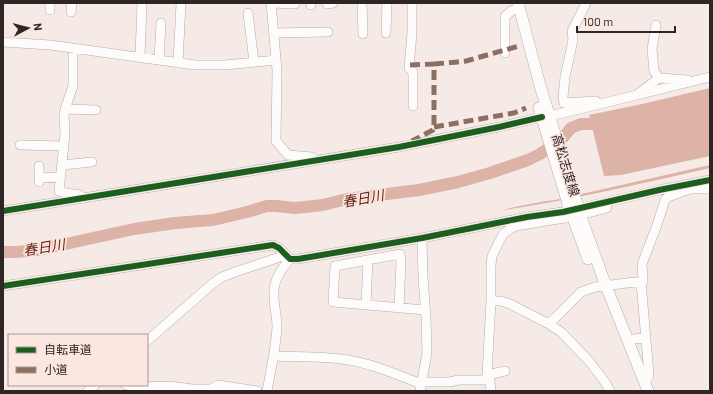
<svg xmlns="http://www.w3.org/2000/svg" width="713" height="394" font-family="Barlow,'Noto Sans JP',sans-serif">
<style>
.water{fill:#ddb3a8}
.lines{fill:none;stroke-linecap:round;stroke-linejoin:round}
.river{stroke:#ddb3a8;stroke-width:12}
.minor-casing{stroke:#b5aca9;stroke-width:10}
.major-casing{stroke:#b5aca9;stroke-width:12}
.minor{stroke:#fefcfb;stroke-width:9}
.major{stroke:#fefcfb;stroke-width:11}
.quiet{stroke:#8d6e63;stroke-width:5;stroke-dasharray:10 5;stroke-linecap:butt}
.cycleway-casing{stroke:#fbe6e0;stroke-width:8}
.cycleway{stroke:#1b5e20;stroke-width:6}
.labels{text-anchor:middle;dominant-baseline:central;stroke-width:3.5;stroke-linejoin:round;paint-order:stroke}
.street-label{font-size:13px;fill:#2e2624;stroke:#fbe6e0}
.water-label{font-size:14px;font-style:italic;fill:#642210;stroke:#fbe6e0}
</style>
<rect width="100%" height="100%" fill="#f5eae6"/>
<path class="water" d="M 710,88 L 710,156 L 621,175 L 604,176 L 589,115 L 642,104 Z
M 710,165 L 710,168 C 639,184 569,201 497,211 C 516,207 536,202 555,200 Z"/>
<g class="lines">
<path class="river" d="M 3,252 L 16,252 L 38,250 L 134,229 L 175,223 L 213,220 L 247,212 L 267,206 L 276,206 L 295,208 L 323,205 L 347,199 L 419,190 L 458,182 L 490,173 L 528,160 L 540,154 L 561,140 L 571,128 L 581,124 L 597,124 L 607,126"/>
<defs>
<path id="minor" d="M 271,3 L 277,70 L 276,141 L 288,155 L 312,157
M 273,3 L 295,4
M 327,3 L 327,4 L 333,3
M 362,3 L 363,34
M 412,3 L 412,33 L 409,68 L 413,72 L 413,106
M 586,3 L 572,31 L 573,40 L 565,77 L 563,97 L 564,103 L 596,101
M 311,5 L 311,3
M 50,10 L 50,3
M 71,12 L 72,3
M 248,13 L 254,62
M 656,25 L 652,49 L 654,71 L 659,78
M 274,33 L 328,32
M 386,33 L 387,3
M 3,42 L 50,45 L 195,65 L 225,65 L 276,60
M 73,49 L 73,86 L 65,109 L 64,116 L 65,134 L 59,191 L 66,193 L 80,195
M 505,53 L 505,16 L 513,10
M 140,57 L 142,3
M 159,60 L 161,23
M 178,63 L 181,3
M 639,93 L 659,78 L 688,80
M 65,109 L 96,110
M 550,116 L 600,104 L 710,77
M 20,145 L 64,146
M 62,165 L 92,162
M 39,178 L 60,177
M 39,182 L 39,166
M 3,211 L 399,147 L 499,127 L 542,117
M 588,213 L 607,208
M 528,224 L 545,221 L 565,218
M 641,282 L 649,375 L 648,378 L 644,380
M 3,286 L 273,245 L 279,248 L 290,259 L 298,259 L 422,238 L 527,217 L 563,212 L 659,190 L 710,180
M 491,301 L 501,301 L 510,304 L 549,324 L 561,332 L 589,361 L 605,382 L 610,391
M 366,305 L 368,260
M 399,308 L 401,262 L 400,254 L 335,266 L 333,302 L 425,310
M 549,324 L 581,292 L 595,287 L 643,281 L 642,264 L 657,225 L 665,200 L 668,197 L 690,189 L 710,189
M 147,341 L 212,284 L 222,277 L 238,271 L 286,255
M 628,342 L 633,339 L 646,338
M 274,356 C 299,357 324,356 348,360 C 373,364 398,375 421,384
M 487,375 L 505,371
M 422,382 L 449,382 L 459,380 L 489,380
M 126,385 L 134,387 L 169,386 L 192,389 L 211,389 L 218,385 L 257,391
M 88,391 L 95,385
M 267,391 C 271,369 276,348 277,326 C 277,315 273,303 274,292 C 274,280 282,268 290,259
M 420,391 L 427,353 L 426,318 L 423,277 L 422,238
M 491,391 L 490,381 L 487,375 L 491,301 L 491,265 L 492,256 L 503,234 L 510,229 L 516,226 L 528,224 L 527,217"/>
<path id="major" d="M 518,3 L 541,89 L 582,220 L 606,286 L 648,391
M 539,108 L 569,207 L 588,259"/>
</defs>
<use href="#minor" class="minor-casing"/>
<use href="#major" class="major-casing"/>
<use href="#minor" class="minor"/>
<use href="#major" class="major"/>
<path class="quiet" d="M 434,64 L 457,62 L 466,61 L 519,46
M 410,65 L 434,64 L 434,127 L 433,130 L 412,141
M 434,127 L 514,113 L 526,108"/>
<defs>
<path id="cycleway" d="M 3,211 L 399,147 L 499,127 L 542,117
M 3,286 L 273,245 L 279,248 L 290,259 L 298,259 L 422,238 L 527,217 L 563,212 L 659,190 L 710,180"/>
</defs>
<use href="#cycleway" class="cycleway-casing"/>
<use href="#cycleway" class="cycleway"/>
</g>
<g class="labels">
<g class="street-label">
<text transform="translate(566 165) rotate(73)">高松志度線</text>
</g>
<g class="water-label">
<text transform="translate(363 198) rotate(-10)">春日川</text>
<text transform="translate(44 247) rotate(-9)">春日川</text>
</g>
</g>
<rect width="713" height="394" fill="none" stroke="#2e2624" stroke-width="8"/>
<rect x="8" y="334" width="140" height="52" fill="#fbe6e0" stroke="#a99995"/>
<rect x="16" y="347" width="20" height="6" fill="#1b5e20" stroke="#a99995"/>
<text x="44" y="354" font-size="12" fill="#2e2624">自転車道</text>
<rect x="16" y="367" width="20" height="6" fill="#8d6e63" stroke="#a99995"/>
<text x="44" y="374" font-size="12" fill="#2e2624">小道</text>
<g transform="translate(28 28) rotate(83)" stroke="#fbe6e0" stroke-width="3" paint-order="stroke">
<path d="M0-3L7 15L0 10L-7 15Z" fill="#2e2624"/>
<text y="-6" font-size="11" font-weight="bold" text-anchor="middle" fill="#2e2624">N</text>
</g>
<path d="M577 26v6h98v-6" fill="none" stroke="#2e2624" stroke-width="2"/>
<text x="583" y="26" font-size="12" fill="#2e2624" stroke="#fbe6e0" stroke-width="3" paint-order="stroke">100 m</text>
</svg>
